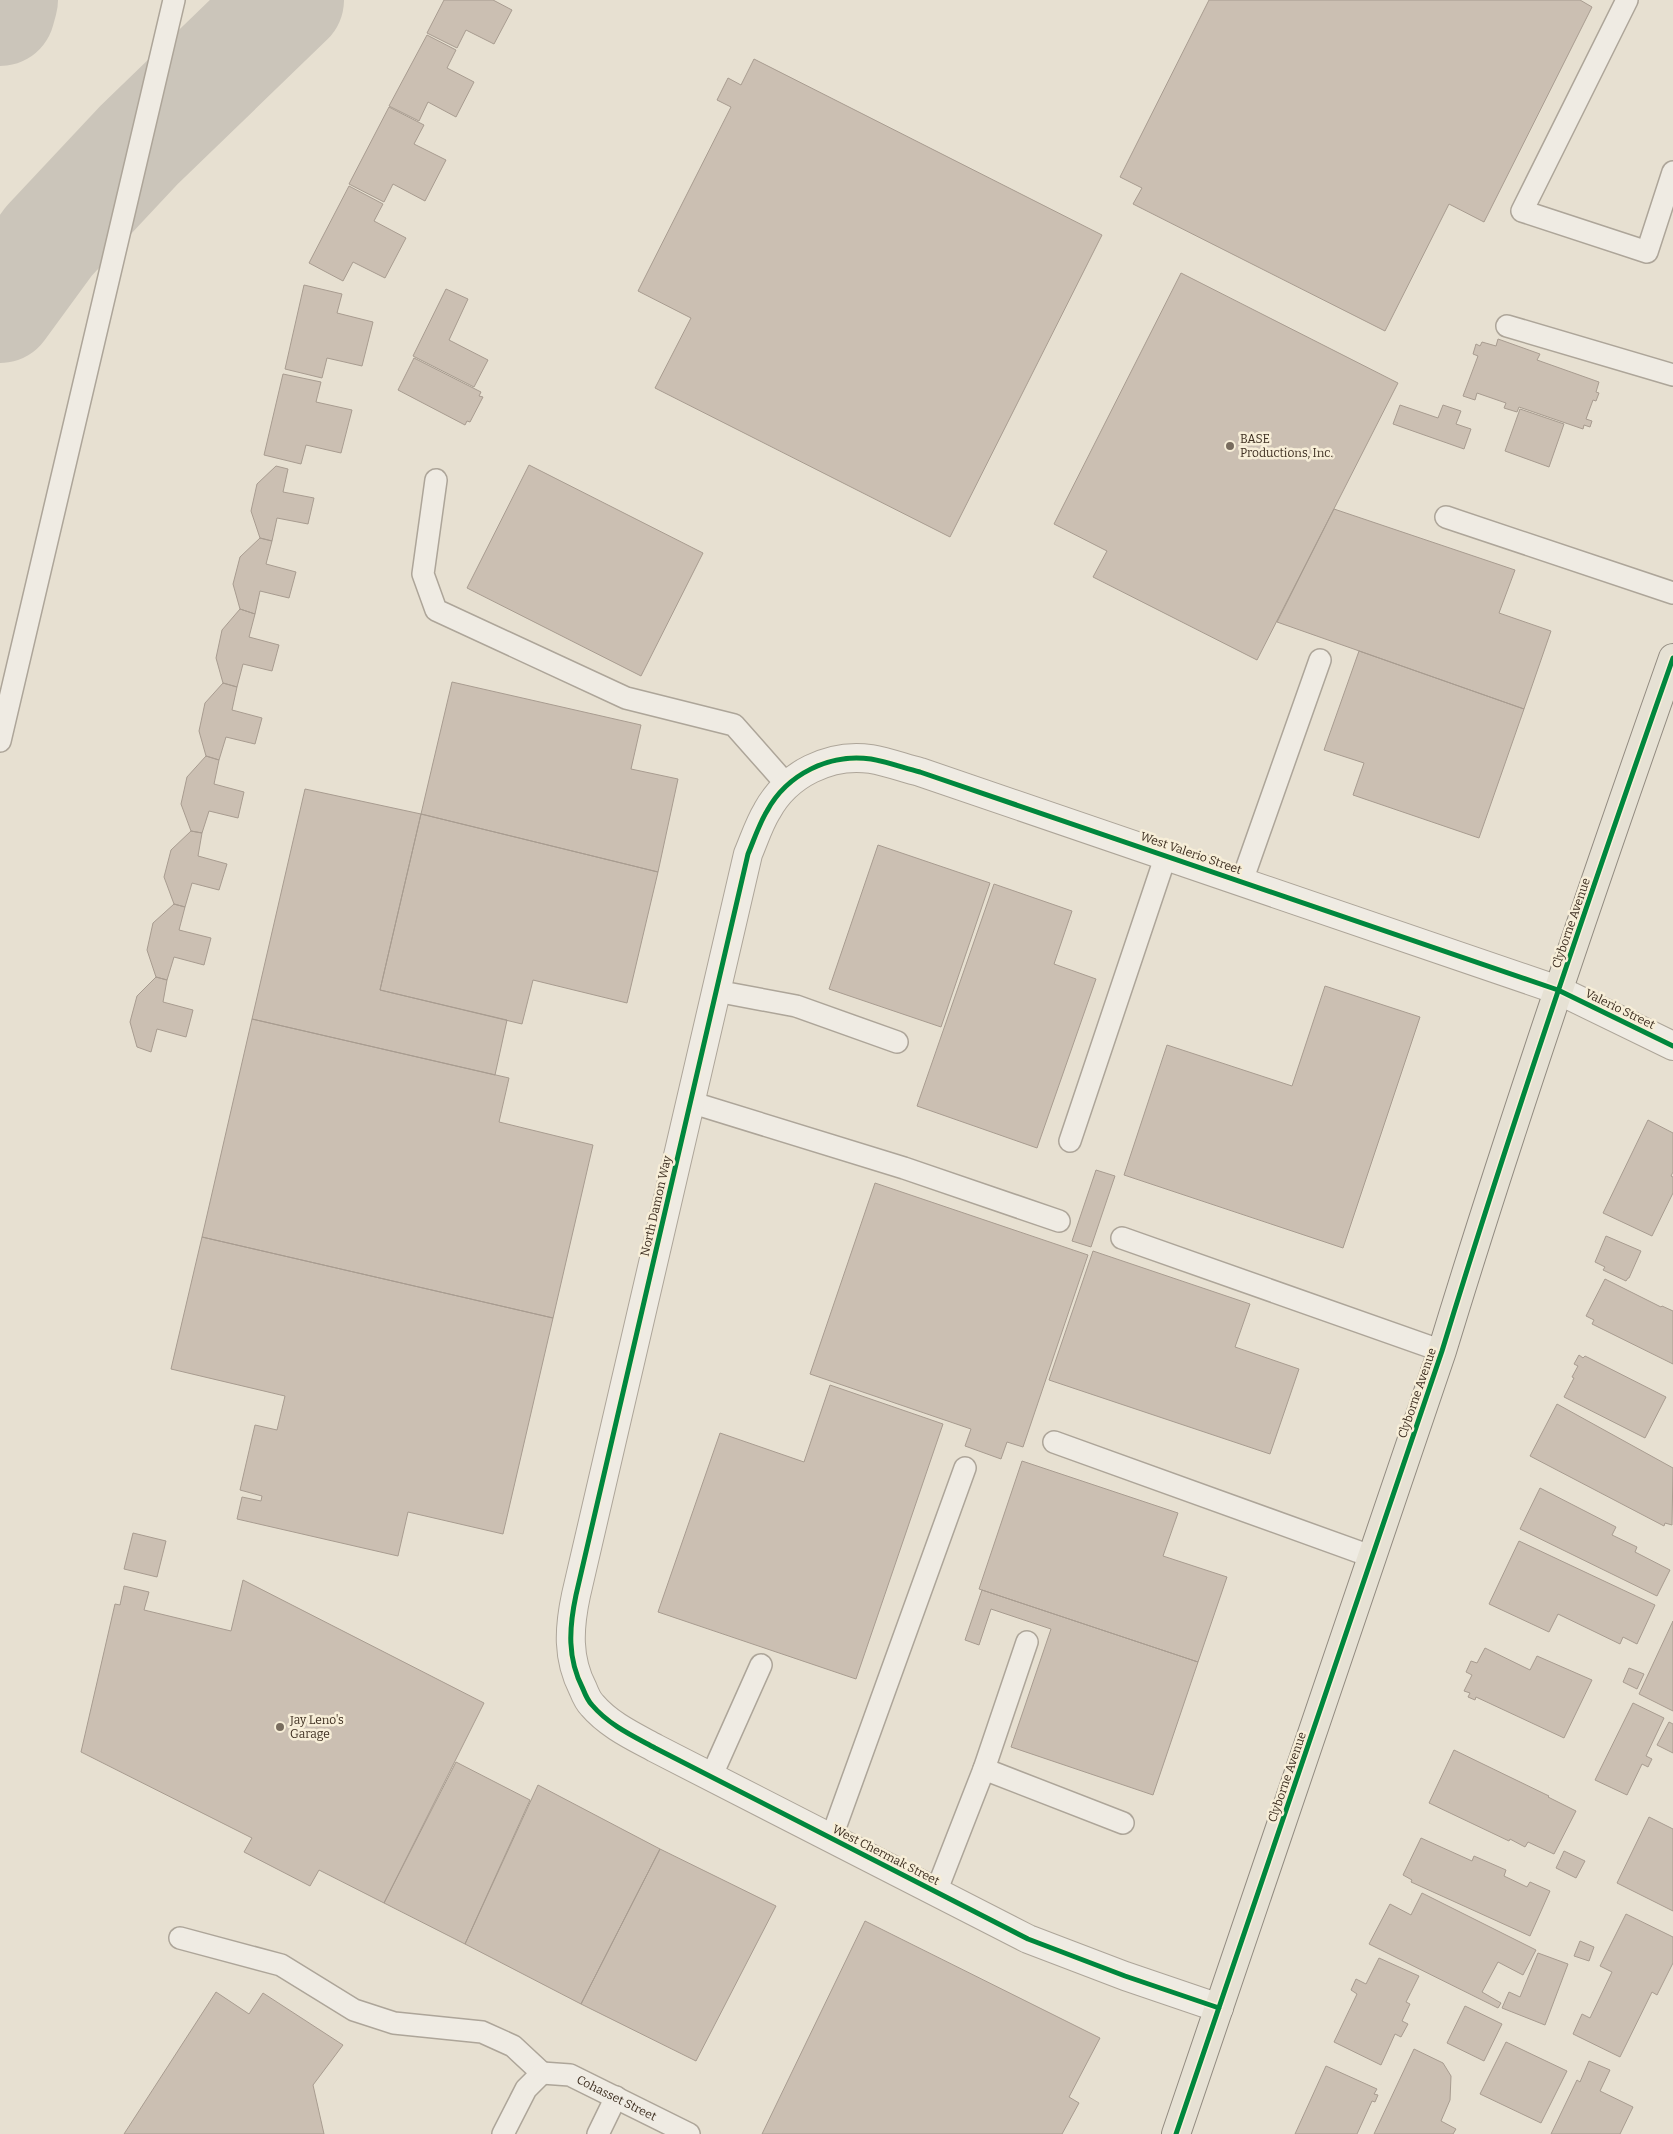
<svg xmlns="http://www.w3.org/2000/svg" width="1673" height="2134" font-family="Bitter,serif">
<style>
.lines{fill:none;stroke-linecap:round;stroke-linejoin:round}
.taxiway{stroke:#cbc5ba;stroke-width:110}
.building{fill:#cbbfb2;stroke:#a89c90}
.service-casing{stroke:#ada599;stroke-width:24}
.minor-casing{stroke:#ada599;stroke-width:30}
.primary-casing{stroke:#928b80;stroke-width:30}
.service{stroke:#efebe3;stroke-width:21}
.minor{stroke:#efebe3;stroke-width:28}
.primary{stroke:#e6e1d4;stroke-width:28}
.cycleway-casing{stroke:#f7eed8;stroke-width:8}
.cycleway{stroke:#00873e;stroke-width:5}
.poi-dot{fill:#786c5e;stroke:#f7eed8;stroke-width:2}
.labels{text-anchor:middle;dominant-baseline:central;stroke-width:5;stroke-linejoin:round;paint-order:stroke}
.poi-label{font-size:12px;fill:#3d2e20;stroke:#f7eed8;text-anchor:start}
.street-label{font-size:12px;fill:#3d2e20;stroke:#f7eed8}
</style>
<rect width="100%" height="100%" fill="#e7e0d1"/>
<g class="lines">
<path class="taxiway" d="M 0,11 L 3,0
M 0,308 L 49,241 L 139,145 L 289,0"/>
</g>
<path class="building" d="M 444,0 L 493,0 L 512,10 L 494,44 L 466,30 L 457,48 L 427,33 Z
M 1209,0 L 1580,0 L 1592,7 L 1484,222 L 1449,204 L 1385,331 L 1133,204 L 1142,188 L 1120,177 Z
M 427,35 L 456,50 L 447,68 L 474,82 L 456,117 L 428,102 L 419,121 L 389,106 Z
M 754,59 L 1102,235 L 950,537 L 655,388 L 691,318 L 638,291 L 731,107 L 717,100 L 728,78 L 741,85 Z
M 389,107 L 424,125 L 414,144 L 446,160 L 425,201 L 393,184 L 384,202 L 349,184 Z
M 349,186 L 383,204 L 374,221 L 406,238 L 385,278 L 353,262 L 343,281 L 309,263 Z
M 1181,273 L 1398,383 L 1257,660 L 1093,577 L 1107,551 L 1054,524 Z
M 304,285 L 342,294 L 337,313 L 373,322 L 362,366 L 327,358 L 322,378 L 285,369 Z
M 446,289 L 468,299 L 449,340 L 488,360 L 474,387 L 413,356 Z
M 1498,339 L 1540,354 L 1537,360 L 1599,382 L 1596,392 L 1599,393 L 1596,401 L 1593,400 L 1586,419 L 1592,421 L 1590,427 L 1584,425 L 1583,429 L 1519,407 L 1517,412 L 1504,408 L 1506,403 L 1477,393 L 1475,400 L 1463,396 L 1478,356 L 1473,354 L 1476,344 L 1480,346 L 1482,342 L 1496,346 Z
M 414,358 L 481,392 L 479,396 L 483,397 L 470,422 L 467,421 L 465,425 L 398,390 Z
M 283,374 L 321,382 L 316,402 L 352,410 L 341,453 L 306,445 L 301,464 L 264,455 Z
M 1400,405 L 1438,418 L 1443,405 L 1461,411 L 1456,424 L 1471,429 L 1464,449 L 1393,424 Z
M 1520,409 L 1564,424 L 1549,467 L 1505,451 Z
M 529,465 L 703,553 L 641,676 L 467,588 Z
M 276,466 L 288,469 L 283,492 L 314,498 L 308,524 L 277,518 L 272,541 L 260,538 L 251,511 L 257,484 Z
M 1334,509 L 1515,570 L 1499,613 L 1551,631 L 1524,709 L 1277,622 Z
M 260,538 L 272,541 L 266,564 L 296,572 L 289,598 L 260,591 L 255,614 L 240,609 L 233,584 L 240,557 Z
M 240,609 L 255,614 L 249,637 L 279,645 L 272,671 L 243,664 L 237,687 L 223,683 L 216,658 L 222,630 Z
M 1359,651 L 1524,709 L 1479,838 L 1353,795 L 1364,763 L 1324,750 Z
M 452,682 L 641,725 L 631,769 L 678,779 L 658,872 L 421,814 Z
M 223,683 L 237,687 L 232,710 L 262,718 L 255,744 L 226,737 L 219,760 L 206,756 L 199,731 L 205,703 Z
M 206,756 L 219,760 L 214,784 L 244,792 L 238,818 L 209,811 L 202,833 L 191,831 L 181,804 L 187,777 Z
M 305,789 L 421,814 L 380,990 L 507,1020 L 495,1075 L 252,1019 Z
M 421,814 L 658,872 L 627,1003 L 533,980 L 522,1024 L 380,990 Z
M 191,831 L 202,833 L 198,856 L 227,864 L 219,890 L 192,883 L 185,907 L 174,904 L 164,877 L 171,850 Z
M 878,845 L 990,883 L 941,1027 L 829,989 Z
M 994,884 L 1072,911 L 1054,964 L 1096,979 L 1037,1148 L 917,1106 Z
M 174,904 L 185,907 L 179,930 L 211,938 L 204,965 L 174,957 L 167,980 L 156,977 L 147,950 L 153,923 Z
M 156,977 L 167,980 L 163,1002 L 193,1010 L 186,1037 L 157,1029 L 151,1052 L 137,1047 L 130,1022 L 137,996 Z
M 1325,986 L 1420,1017 L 1343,1248 L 1124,1175 L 1167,1045 L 1292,1086 Z
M 252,1019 L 509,1078 L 499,1122 L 593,1145 L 553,1318 L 202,1237 Z
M 1648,1120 L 1673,1133 L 1673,1172 L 1671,1176 L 1673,1177 L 1673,1193 L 1652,1236 L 1603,1213 Z
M 1096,1170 L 1115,1176 L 1091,1247 L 1072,1241 Z
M 875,1183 L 1088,1255 L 1023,1447 L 1007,1442 L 1001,1459 L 965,1446 L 971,1429 L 810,1374 Z
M 1606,1236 L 1641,1251 L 1629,1278 L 1628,1278 L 1626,1281 L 1603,1270 L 1605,1267 L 1595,1262 Z
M 202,1237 L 553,1318 L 503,1534 L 408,1512 L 398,1556 L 237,1519 L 242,1497 L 261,1501 L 262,1496 L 240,1490 L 255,1425 L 277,1430 L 285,1396 L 171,1369 Z
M 1093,1251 L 1250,1304 L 1235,1347 L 1299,1369 L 1270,1454 L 1049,1380 Z
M 1605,1279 L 1661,1307 L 1662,1306 L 1673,1311 L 1673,1364 L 1592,1324 L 1594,1320 L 1586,1316 Z
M 1579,1355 L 1583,1358 L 1585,1356 L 1666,1397 L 1645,1438 L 1564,1397 L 1574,1378 L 1572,1377 L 1578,1366 L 1574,1364 Z
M 830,1385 L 943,1424 L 856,1679 L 658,1612 L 720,1433 L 804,1462 Z
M 1557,1404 L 1673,1468 L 1672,1525 L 1665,1523 L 1664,1526 L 1530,1456 Z
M 1022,1461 L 1178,1513 L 1163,1556 L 1227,1577 L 1198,1662 L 979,1589 Z
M 1540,1488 L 1616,1527 L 1612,1535 L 1637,1547 L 1635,1552 L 1670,1570 L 1657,1596 L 1520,1529 Z
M 133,1533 L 166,1541 L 157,1577 L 124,1569 Z
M 1519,1541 L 1655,1605 L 1637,1644 L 1623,1637 L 1620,1644 L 1558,1614 L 1549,1632 L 1489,1604 Z
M 243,1580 L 484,1703 L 384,1903 L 319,1870 L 310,1886 L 244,1852 L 252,1838 L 81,1752 L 115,1604 L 120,1605 L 124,1586 L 149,1592 L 144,1610 L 231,1631 Z
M 982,1590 L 1198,1662 L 1153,1795 L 1011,1747 L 1051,1629 L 991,1609 L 979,1645 L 965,1640 Z
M 1673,1621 L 1673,1711 L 1639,1694 Z
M 1485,1648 L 1530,1670 L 1537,1656 L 1592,1680 L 1564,1738 L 1476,1697 L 1475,1700 L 1468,1697 L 1470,1693 L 1464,1691 L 1472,1675 L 1466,1672 L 1471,1661 L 1477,1663 Z
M 1629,1668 L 1644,1674 L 1637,1689 L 1623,1682 Z
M 1633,1703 L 1664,1718 L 1646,1756 L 1652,1759 L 1648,1767 L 1642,1764 L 1627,1795 L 1595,1780 Z
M 1669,1722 L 1673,1724 L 1673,1753 L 1657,1745 Z
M 1454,1750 L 1549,1796 L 1548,1797 L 1576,1811 L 1554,1854 L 1528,1842 L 1525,1847 L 1510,1839 L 1509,1841 L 1429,1803 Z
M 456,1762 L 530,1800 L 465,1944 L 384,1903 Z
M 538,1785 L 660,1849 L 581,2004 L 465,1944 Z
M 1649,1817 L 1673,1829 L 1673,1911 L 1617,1883 Z
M 1421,1838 L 1472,1861 L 1474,1856 L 1506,1870 L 1504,1876 L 1527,1887 L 1530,1882 L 1550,1891 L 1530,1936 L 1411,1882 L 1412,1880 L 1403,1875 Z
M 660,1849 L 776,1906 L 696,2061 L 581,2004 Z
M 1564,1851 L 1585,1861 L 1576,1878 L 1556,1868 Z
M 1422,1893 L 1536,1950 L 1523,1975 L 1498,1962 L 1482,1992 L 1501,2003 L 1498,2008 L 1369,1944 L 1390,1904 L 1411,1915 Z
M 1626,1914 L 1673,1937 L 1673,1963 L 1657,1995 L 1652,1992 L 1620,2057 L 1573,2034 L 1582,2014 L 1590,2018 L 1612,1972 L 1600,1966 Z
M 865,1921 L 1100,2038 L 1069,2097 L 1079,2103 L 1062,2134 L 762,2134 Z
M 1580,1941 L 1594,1947 L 1589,1961 L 1574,1956 Z
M 1538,1953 L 1568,1964 L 1545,2025 L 1502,2008 L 1509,1992 L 1520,1997 Z
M 1379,1958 L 1419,1976 L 1406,2002 L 1410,2004 L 1402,2021 L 1408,2024 L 1401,2037 L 1395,2034 L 1381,2065 L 1334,2042 L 1357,1994 L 1351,1990 L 1356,1979 L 1366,1984 Z
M 216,1992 L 249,2014 L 263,1993 L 343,2045 L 313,2085 L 324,2134 L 124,2134 Z
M 1465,2006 L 1502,2024 L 1484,2061 L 1447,2043 Z
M 1506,2042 L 1567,2071 L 1541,2123 L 1480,2094 Z
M 1414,2049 L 1443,2063 L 1451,2076 L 1450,2100 L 1441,2121 L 1456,2129 L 1453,2134 L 1374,2134 Z
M 1589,2061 L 1610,2070 L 1600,2091 L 1633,2107 L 1620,2134 L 1551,2134 L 1577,2080 L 1580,2082 Z
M 1326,2066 L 1377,2089 L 1374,2094 L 1378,2095 L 1375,2102 L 1372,2101 L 1357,2134 L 1295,2134 Z"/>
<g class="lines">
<defs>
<g id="service">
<path d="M 1627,0 L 1522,211 L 1647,252 L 1673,172"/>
<path d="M 1507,326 L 1673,375"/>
<path d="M 436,480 L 423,574 L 436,610 L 626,698 L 734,725 L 787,785"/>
<path d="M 1446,517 L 1673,593"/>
<path d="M 0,741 L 174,0"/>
<path d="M 1242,881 L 1320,660"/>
<path d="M 716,991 L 796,1006 L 897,1042"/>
<path d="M 690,1102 L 904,1168 L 1059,1221"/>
<path d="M 1070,1141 L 1166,855"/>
<path d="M 1122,1238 L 1442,1351"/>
<path d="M 1054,1442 L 1373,1557"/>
<path d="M 984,1769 L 1027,1642"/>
<path d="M 711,1777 L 761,1665"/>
<path d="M 831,1839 L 965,1468"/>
<path d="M 936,1892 L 984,1769 L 1123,1823"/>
<path d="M 180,1938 L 281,1965 L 354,2010 L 394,2023 L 482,2032 L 513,2046 L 542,2073"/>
<path id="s1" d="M 542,2073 L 570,2075 L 689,2134"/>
<path d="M 503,2134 L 526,2089 L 542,2073"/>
<path d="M 598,2134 L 616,2097"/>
</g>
<path id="minor" d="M 1219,2008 L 1125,1976 L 1028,1939 L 655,1748 C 633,1736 609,1725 592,1705 C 588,1701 585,1694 583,1689 C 567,1658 569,1628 576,1595 L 748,854 C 754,840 759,824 767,811 C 787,774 830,753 871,759 C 888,762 904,768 920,772 L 1558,990 L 1673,1046"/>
<path id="primary" d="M 1176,2134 L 1442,1351 C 1513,1118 1592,888 1673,658"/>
</defs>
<use href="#service" class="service-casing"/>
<use href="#minor" class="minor-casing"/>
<use href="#primary" class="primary-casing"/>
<use href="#service" class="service"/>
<use href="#minor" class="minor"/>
<use href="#primary" class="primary"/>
<defs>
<path id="cycleway" d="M 1219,2008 L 1125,1976 L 1028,1939 L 655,1748 C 633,1736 609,1725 592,1705 C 588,1701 585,1694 583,1689 C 567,1658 569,1628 576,1595 L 748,854 C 754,840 759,824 767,811 C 787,774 830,753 871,759 C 888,762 904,768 920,772 L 1558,990 L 1673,1046
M 1176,2134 L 1442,1351 C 1513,1118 1592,888 1673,658"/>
</defs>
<use href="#cycleway" class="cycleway-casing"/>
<use href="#cycleway" class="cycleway"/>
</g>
<g class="poi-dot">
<circle cx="1230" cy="446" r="5"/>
<circle cx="280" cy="1727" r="5"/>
</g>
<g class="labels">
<g class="poi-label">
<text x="1240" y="439">BASE<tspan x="1240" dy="14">Productions, Inc.</tspan></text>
<text x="290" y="1720">Jay Leno's<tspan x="290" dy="14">Garage</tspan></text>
</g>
<g class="street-label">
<text transform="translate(1191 853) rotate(19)">West Valerio Street</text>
<text transform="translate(1571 923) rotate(-71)">Clyborne Avenue</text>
<text transform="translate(1620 1009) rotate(26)">Valerio Street</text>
<text transform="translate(656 1206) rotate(-77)">North Damon Way</text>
<text transform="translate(1417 1393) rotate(-71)">Clyborne Avenue</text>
<text transform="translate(1287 1777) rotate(-71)">Clyborne Avenue</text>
<text transform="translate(886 1855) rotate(27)">West Chermak Street</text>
<text stroke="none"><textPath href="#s1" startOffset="80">Cohasset Street</textPath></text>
</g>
</g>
</svg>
